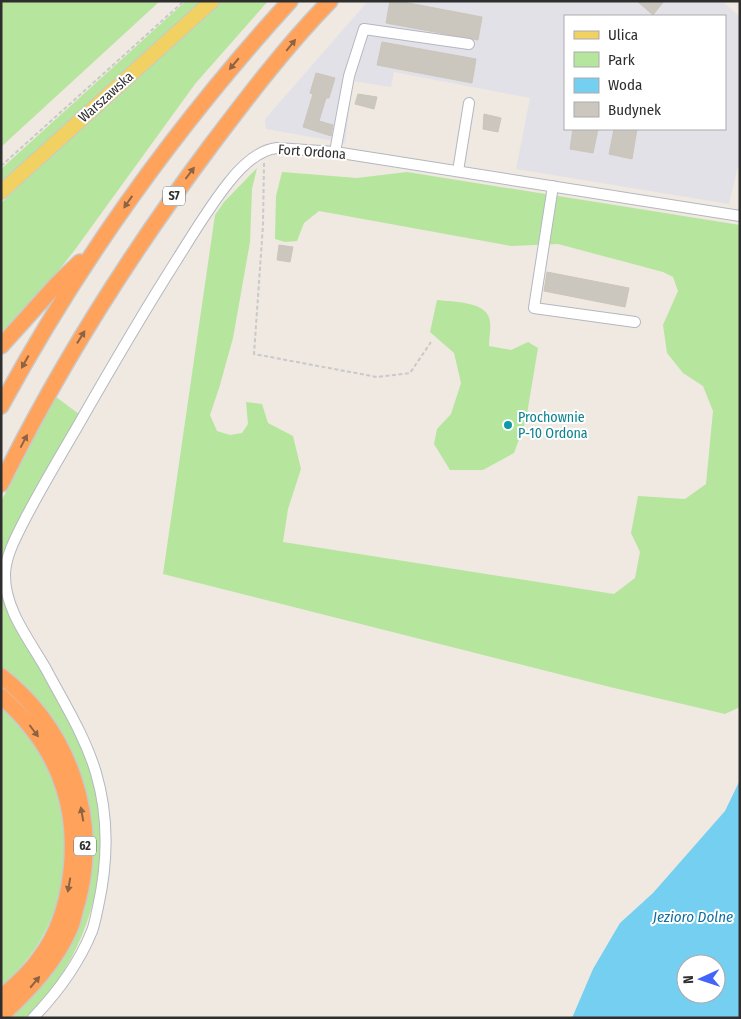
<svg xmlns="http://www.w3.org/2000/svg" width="741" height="1019" font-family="'Fira Sans Condensed',sans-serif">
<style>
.industrial{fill:#e3e1e8;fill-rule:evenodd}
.green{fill:#b6e59e}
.water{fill:#75cff0;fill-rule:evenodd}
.building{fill:#cbc7bf;stroke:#cbc5ba}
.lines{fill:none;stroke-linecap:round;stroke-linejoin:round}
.minor-casing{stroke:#b4b7c1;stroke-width:12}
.major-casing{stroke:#c9c9c9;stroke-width:16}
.highway-casing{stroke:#c9c9c9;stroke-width:18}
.path{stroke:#c9c9c9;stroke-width:2;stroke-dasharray:4 2.5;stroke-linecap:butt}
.minor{stroke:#fff;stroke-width:10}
.major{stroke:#f2d163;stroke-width:14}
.highway{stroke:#ffa35c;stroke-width:15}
.oneway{fill:#8c6343}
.culture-dot{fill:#0f9aa8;stroke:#fff;stroke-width:2}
.labels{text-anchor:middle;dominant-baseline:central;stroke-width:4;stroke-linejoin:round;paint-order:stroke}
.shield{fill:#fff;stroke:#6d6d6d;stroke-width:1}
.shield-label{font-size:12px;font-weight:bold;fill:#2e2e2e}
.street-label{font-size:14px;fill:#2e2e2e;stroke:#fff}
.culture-label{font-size:14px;fill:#0d838f;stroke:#fff;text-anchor:start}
.water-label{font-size:15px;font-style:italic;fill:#0d6fa3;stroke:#fff}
</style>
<rect width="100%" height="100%" fill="#efe9e1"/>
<path class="industrial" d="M 368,1 L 722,1 L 740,17 L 740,158 L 729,204 L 516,169 L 530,98 L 394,72 L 391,87 L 353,81 L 345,143 L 266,129 L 265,119 ZM 565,16 L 725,16 L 725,129 L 565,129 Z"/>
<path class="green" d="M 1,1 L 160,1 L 1,147 Z
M 186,1 L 202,1 L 1,186 L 1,169 Z
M 220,1 L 268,1 L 195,84 L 74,251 L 36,299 L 1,338 L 1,203 L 149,65 Z
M 257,168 L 252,189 L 250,242 L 233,338 L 220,385 L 210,415 L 217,431 L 230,435 L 242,433 L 248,424 L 246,402 L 262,404 L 268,423 L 293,436 L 301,469 L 288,509 L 283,542 L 614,594 L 635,578 L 640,552 L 631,533 L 638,496 L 685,499 L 706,484 L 713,411 L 703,386 L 683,373 L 667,353 L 663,325 L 678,291 L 673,277 L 663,272 L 558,244 L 511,246 L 319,211 L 304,223 L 297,241 L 285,242 L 275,239 L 276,196 L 282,172 L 357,178 L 407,172 L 740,225 L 740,707 L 725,714 L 610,687 L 163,574 L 215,215 L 224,202 Z
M 437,300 C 453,302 489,301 490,322 C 491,330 489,338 489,346 L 511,350 L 528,342 L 538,348 L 526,420 L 514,453 L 483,470 L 450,470 L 434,444 L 437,429 L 451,414 L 461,383 L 454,353 L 430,332 Z
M 56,397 L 79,414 L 41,479 L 9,543 L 4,591 L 78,735 C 87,759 97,784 100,809 C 108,885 82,966 25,1018 L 9,1018 L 37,991 L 49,975 L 87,803 L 1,671 L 1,502 L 30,443 Z
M 1,704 C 13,717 26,730 36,744 C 51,764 60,795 63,819 C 71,887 52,941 1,987 Z"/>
<path class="water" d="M 740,780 L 740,1018 L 572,1018 L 593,969 L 620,923 L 653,893 L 725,811 ZM 686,964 L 716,964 L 716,994 L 686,994 Z"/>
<path class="building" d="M 390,1 L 398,1 L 482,17 L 478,40 L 386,23 Z
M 637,1 L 664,1 L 653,15 Z
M 382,42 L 476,59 L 472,83 L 377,65 Z
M 316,73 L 335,78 L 329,98 L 326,98 L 319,121 L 333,125 L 331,136 L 303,127 L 313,94 L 310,93 Z
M 358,94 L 377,97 L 374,109 L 355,104 Z
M 484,114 L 501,118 L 498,132 L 483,129 Z
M 573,129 L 598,129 L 593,153 L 570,149 Z
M 614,129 L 637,129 L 632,159 L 609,154 Z
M 279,245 L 293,247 L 290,262 L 277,260 Z
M 547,272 L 629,288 L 625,307 L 544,291 Z"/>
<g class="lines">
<defs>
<path id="minor" d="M 335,152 L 349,76 L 364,29 L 469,44
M 458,171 L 469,103
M 553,186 L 534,308 L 635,322
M 33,1018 C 57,993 79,963 92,931 C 95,923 96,915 98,907 C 108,862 109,817 96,773 C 85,736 64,703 46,669 C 29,639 4,609 5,573 C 6,555 16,537 24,521 C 40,490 58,460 76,429 C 108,373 141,316 176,261 C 193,234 209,207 229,182 C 240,168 258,150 277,148 L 335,152 L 740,216"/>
<path id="major" d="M 1,192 L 212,1"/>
<path id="highway" d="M 1,346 L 57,284 L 80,262
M 1,406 C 80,260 178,124 290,1
M 1,484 C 60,364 132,251 212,144 C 249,95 287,45 330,1
M 1,676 C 69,729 100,817 78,901 C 75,909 74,918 71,926 C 56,962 29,990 1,1016
M 1,696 C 29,721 53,752 64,789 C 80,839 73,913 41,956 C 30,972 16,985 1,997"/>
</defs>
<use href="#minor" class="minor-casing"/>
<use href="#major" class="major-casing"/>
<use href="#highway" class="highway-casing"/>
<path class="path" d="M 264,163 L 263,225 L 254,354 L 377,377 L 410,373 L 431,342
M 1,166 L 184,1"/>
<use href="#minor" class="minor"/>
<use href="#major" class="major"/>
<use href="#highway" class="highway"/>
</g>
<defs><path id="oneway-solid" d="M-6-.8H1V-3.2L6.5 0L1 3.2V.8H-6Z" transform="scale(1.25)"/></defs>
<g class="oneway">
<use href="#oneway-solid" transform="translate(291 45) rotate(-51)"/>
<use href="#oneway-solid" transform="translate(234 64) rotate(130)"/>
<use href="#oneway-solid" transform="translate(190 173) rotate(-53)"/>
<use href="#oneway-solid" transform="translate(128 202) rotate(125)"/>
<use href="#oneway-solid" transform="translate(81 337) rotate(-58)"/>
<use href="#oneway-solid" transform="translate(25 362) rotate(119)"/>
<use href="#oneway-solid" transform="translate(24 441) rotate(-62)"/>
<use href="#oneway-solid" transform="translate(34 731) rotate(53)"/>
<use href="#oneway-solid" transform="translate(82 814) rotate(-100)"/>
<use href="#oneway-solid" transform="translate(69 885) rotate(100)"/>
<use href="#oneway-solid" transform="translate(35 982) rotate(-50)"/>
</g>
<circle class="culture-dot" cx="508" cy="425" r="5"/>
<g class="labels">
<g class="shield">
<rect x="163" y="186.5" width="22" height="19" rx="4"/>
<rect x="74" y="836.5" width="22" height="19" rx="4"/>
</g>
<g class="shield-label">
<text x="174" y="196">S7</text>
<text x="85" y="846">62</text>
</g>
<g class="street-label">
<text transform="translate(106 97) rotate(-42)">Warszawska</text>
<text transform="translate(312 152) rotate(4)">Fort Ordona</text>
</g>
<g class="culture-label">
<text x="518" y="417">Prochownie<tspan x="518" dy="16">P-10 Ordona</tspan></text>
</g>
<g class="water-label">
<text x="693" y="917">Jezioro Dolne</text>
</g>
</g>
<rect width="741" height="1019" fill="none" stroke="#2e2e2e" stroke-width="5"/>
<rect x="564" y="15" width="162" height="115" fill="#ffffff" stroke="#ababab"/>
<rect x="574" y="31" width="25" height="8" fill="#f2d163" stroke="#ababab"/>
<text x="608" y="40" font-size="15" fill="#2e2e2e">Ulica</text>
<rect x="574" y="52" width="25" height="15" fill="#b6e59e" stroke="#ababab"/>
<text x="608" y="65" font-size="15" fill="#2e2e2e">Park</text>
<rect x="574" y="78" width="25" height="15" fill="#75cff0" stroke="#ababab"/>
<text x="608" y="90" font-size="15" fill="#2e2e2e">Woda</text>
<rect x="574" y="102" width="25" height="15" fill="#cbc7bf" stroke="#ababab"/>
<text x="608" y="115" font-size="15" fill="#2e2e2e">Budynek</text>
<g transform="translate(701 979) rotate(267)"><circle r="24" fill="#ffffff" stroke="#ababab"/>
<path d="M0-4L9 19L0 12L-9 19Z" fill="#4264fb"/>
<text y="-8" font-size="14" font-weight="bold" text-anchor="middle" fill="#2e2e2e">N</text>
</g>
</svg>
